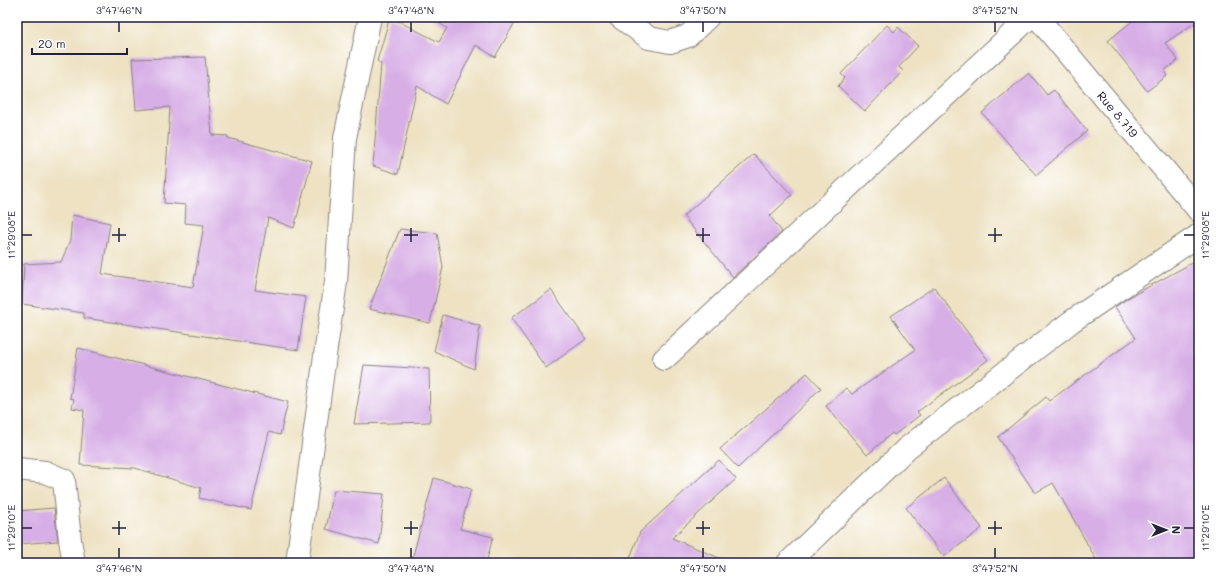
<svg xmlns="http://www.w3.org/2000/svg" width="1216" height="580" font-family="Mali,sans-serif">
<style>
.building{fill:#d7aee6}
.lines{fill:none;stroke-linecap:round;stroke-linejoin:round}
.minor-casing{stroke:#88827f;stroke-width:24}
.minor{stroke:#fff;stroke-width:22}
.ticks{fill:none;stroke:#22223b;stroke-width:1.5}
.labels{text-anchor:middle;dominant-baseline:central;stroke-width:4;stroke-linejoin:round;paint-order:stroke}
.street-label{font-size:12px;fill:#22223b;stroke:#fff}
.neatline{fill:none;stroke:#22223b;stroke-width:1.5}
.ticks-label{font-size:10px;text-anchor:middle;fill:#22223b}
</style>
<rect width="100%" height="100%" fill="#fff"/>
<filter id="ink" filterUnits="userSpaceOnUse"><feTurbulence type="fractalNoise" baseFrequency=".025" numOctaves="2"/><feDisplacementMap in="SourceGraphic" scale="8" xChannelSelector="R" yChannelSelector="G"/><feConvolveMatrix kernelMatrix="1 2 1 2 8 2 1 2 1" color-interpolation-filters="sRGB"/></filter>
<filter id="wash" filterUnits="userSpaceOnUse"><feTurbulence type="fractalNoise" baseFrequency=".012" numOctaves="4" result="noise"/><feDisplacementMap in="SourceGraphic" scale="16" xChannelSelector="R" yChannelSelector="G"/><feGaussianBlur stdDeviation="0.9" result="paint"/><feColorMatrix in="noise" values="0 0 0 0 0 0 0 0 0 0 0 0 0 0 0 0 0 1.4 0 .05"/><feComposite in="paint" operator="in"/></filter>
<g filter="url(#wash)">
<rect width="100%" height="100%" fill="#eee2c3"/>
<g id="blocks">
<path class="building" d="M 390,17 L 439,42 L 447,28 L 429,17 L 518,17 L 495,57 L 476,45 L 446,104 L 417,86 L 398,174 L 373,166 L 381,64 L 377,61 Z
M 1137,17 L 1199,17 L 1199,20 L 1165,43 L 1178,60 L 1164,71 L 1167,76 L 1147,91 L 1128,66 L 1108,41 Z
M 887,25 L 894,32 L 898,27 L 918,46 L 899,67 L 903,71 L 865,111 L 838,86 L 845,78 L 841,74 Z
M 205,57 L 212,135 L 228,136 L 228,138 L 312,161 L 294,228 L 268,218 L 255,290 L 306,297 L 298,350 L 84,318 L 84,313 L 22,304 L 24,264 L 61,262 L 70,240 L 72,215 L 110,223 L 102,274 L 193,287 L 204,225 L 185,223 L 186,205 L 164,203 L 170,107 L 136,110 L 132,59 Z
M 1029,73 L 1047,95 L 1054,90 L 1087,131 L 1036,175 L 982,113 Z
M 754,154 L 792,195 L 770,216 L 782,232 L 733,277 L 683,216 Z
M 400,229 L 437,233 L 443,267 L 430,323 L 369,309 Z
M 1199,259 L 1199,563 L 1098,563 L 1053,483 L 1035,493 L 998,437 L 1046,397 L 1049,401 L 1136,338 L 1115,307 L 1128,298 Z
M 934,287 L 988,360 L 917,412 L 920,415 L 894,435 L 892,433 L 867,455 L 826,406 L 846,388 L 852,394 L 915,350 L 891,316 Z
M 551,290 L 586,339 L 546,368 L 511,318 Z
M 443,315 L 480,326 L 474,369 L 434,351 Z
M 78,348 L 288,402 L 280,435 L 269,432 L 251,510 L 199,498 L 201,488 L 135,468 L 80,465 L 84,410 L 72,408 L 74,399 L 70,398 Z
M 364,365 L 429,369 L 430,422 L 354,424 Z
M 807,373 L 821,388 L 738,468 L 720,449 Z
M 719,460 L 736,479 L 672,538 L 731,563 L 628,563 L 640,532 Z
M 434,478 L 471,489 L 460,529 L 493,537 L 486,563 L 411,563 Z
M 944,478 L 982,528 L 944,557 L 906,508 Z
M 334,490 L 384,494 L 379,544 L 326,529 Z
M 54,508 L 58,541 L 17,544 L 17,511 Z"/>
</g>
</g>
<g filter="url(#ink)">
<use href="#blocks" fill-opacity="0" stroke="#88827f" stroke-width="1"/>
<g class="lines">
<defs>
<path id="minor" d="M 620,17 L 649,38 L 670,42 L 688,36 L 708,17
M 1037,17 L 1199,211
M 664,359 L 1030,17
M 17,469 L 45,472 L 64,480 L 70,540 L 74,563
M 297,563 L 326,348 L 336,282 L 345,138 L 370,17
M 788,563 L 907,448 L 1072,321 L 1199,235"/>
</defs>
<use href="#minor" class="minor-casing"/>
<use href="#minor" class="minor"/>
</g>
</g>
<path class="ticks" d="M 119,22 L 119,32M 411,22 L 411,32M 703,22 L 703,32M 995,22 L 995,32M 119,228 L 119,242M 411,228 L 411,242M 703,228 L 703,242M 995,228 L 995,242M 22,235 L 32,235M 112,235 L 126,235M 404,235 L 418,235M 696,235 L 710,235M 988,235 L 1002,235M 1184,235 L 1194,235M 119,521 L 119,535M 411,521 L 411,535M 703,521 L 703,535M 995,521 L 995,535M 22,528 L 32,528M 112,528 L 126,528M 404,528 L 418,528M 696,528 L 710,528M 988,528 L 1002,528M 1184,528 L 1194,528M 119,548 L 119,558M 411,548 L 411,558M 703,548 L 703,558M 995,548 L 995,558"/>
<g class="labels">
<g class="street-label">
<text transform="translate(1118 114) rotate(50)">Rue 8.719</text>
</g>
</g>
<rect width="1216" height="580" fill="none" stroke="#fff" stroke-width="44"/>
<g transform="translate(1166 530) rotate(90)" stroke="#ffffff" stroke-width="3" paint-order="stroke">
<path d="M0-3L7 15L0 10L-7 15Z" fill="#22223b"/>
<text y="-6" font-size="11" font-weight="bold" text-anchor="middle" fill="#22223b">N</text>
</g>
<path d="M32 48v6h95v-6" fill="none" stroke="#22223b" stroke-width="2"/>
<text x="38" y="48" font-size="12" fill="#22223b" stroke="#ffffff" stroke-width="3" paint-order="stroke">20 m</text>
<rect x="22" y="22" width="1172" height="536" class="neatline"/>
<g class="ticks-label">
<text x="119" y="14">3°47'46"N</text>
<text x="411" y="14">3°47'48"N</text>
<text x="703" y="14">3°47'50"N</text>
<text x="995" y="14">3°47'52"N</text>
<text transform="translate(1205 235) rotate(-90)" y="4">11°29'08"E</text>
<text transform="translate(11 235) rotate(-90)" y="4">11°29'08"E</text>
<text transform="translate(1205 528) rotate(-90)" y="4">11°29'10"E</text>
<text transform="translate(11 528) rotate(-90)" y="4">11°29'10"E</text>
<text x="119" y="572">3°47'46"N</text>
<text x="411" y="572">3°47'48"N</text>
<text x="703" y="572">3°47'50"N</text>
<text x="995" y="572">3°47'52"N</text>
</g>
</svg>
